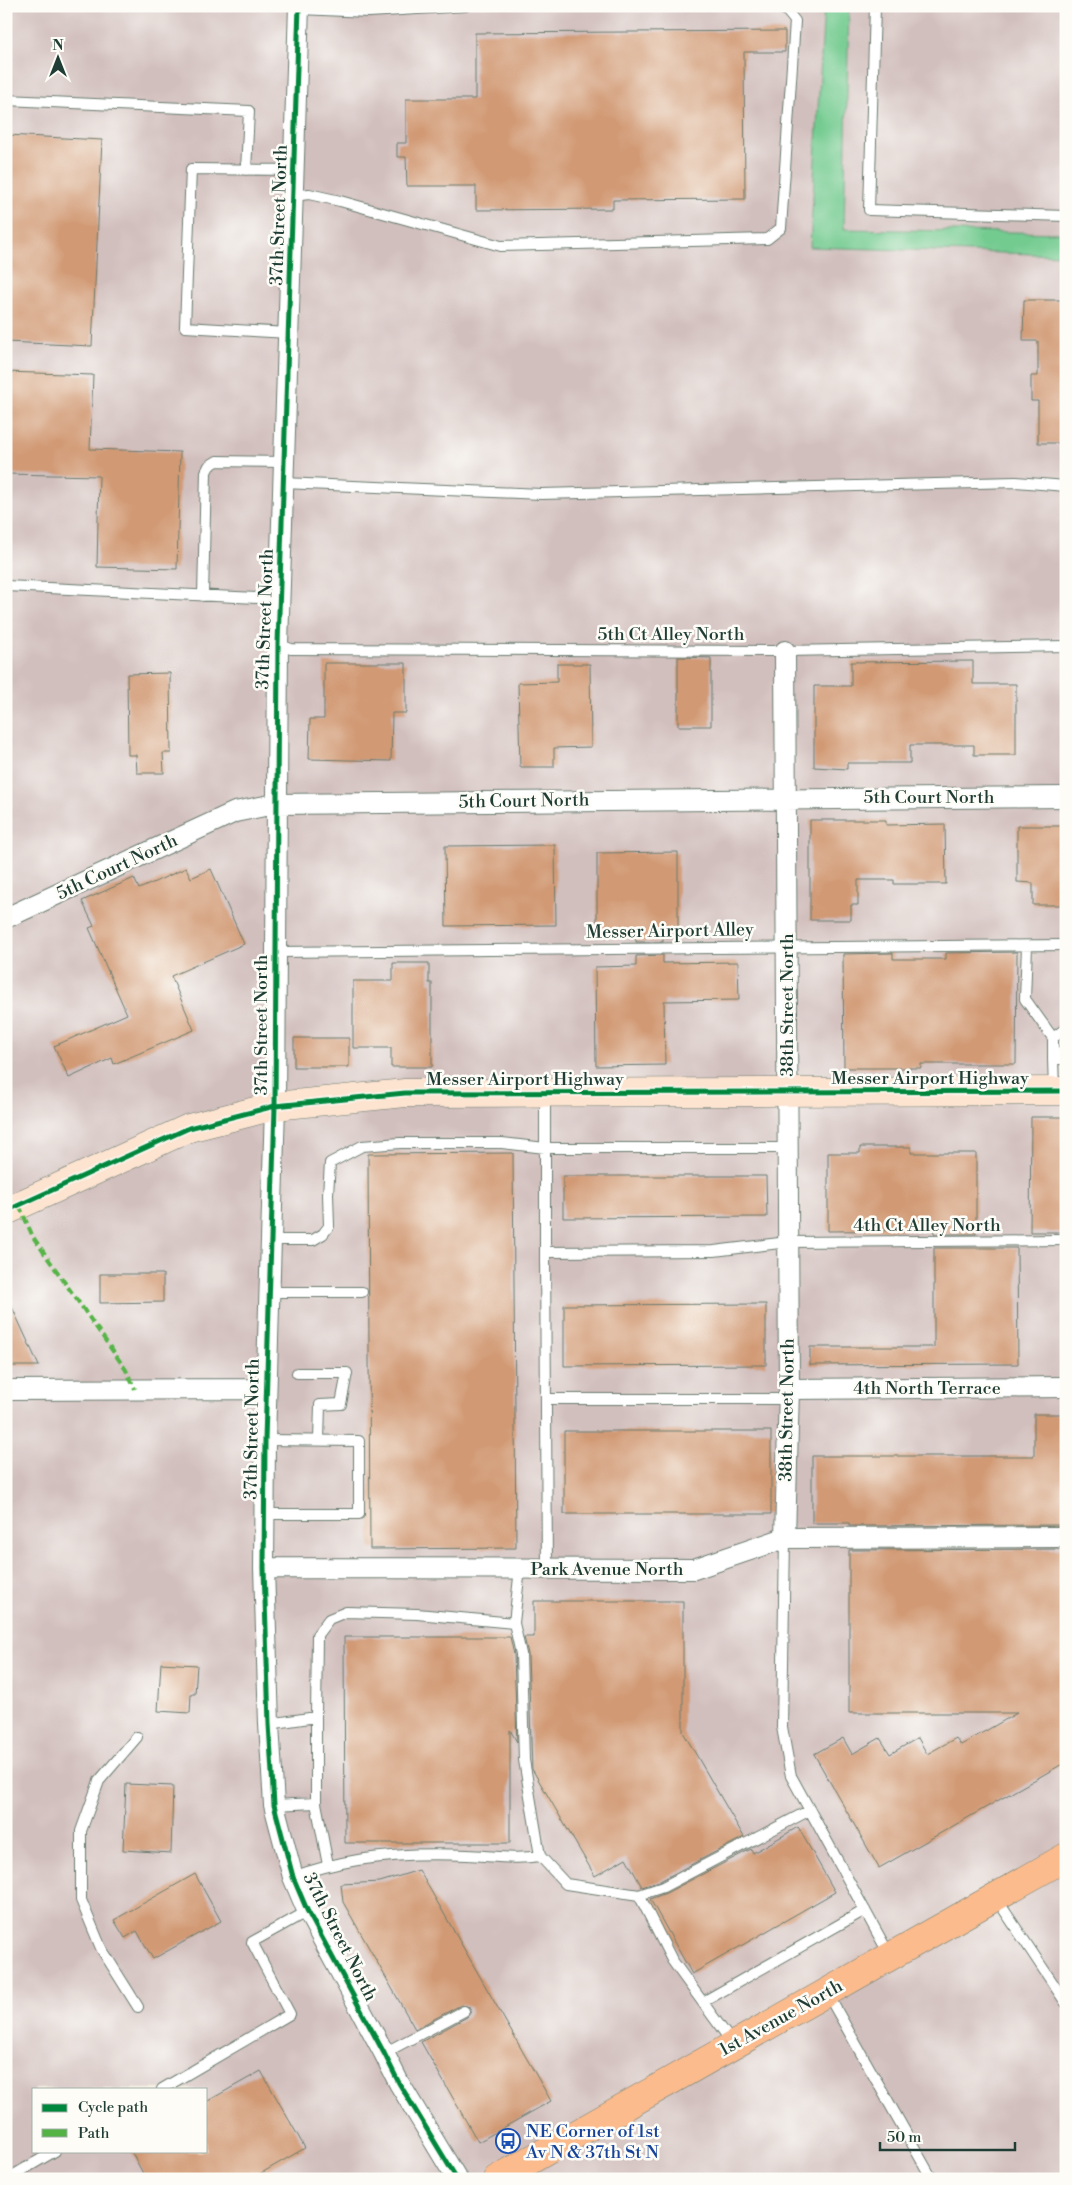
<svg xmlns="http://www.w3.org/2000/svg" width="1072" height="2185" font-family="'Libre Bodoni',serif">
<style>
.industrial{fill:#d1bfbd;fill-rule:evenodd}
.green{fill:#73cb90;stroke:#498462}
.building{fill:#d19a74}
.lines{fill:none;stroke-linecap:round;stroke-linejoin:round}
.lane-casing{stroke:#6a7b6f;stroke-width:12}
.street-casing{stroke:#6a7b6f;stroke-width:22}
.secondary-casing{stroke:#6a7b6f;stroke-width:29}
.primary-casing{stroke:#6a7b6f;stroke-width:29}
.lane{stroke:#fff;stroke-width:10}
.street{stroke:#fff;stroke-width:20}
.secondary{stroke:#fde4d1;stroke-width:28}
.primary{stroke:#fbbb8d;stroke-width:28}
.quiet{stroke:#55b346;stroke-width:4;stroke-dasharray:8 4;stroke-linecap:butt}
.cycleway-casing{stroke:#fdfcf7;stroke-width:8}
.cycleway{stroke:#00873e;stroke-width:5}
.labels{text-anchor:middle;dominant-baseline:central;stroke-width:5;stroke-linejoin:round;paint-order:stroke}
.street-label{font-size:18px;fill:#1f3d34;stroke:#fdfcf7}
.transit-label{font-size:18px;fill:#164399;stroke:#fdfcf7;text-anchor:start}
</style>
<rect width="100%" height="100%" fill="#fdfcf7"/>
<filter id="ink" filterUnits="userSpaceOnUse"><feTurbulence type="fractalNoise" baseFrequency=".02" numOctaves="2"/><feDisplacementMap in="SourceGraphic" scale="10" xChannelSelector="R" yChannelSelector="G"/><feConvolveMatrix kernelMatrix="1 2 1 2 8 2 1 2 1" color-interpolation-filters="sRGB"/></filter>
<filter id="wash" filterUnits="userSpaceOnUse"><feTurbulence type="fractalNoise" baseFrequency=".0096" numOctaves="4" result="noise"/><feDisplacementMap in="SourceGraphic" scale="20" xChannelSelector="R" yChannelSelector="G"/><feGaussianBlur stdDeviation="1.12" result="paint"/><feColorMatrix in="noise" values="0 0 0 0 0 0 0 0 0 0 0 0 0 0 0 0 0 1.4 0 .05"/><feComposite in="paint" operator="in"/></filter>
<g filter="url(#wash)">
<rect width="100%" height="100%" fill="#f5efdd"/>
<path class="industrial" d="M 6,6 L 1066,6 L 1066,2179 L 6,2179 ZM 34,2089 L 206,2089 L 206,2151 L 34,2151 Z"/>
<path class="green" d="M 824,6 L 849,6 L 844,229 L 1066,233 L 1066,255 L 810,247 Z"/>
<g id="blocks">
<path class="building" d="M 785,31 L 785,52 L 744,52 L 745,199 L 613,200 L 613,209 L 476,210 L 476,186 L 407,186 L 406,157 L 397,157 L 397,143 L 406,143 L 406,99 L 475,99 L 475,33 Z
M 6,135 L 102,140 L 92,346 L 6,342 Z
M 1024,300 L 1066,300 L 1066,443 L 1038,443 L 1038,401 L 1031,401 L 1031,376 L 1038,376 L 1038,341 L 1023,341 Z
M 6,372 L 93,375 L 90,449 L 180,452 L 177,569 L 97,567 L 99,476 L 6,474 Z
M 678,657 L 711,658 L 711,726 L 678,726 Z
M 973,661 L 973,684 L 1016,684 L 1016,755 L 974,755 L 974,745 L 910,745 L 910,763 L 847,763 L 847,769 L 814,767 L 814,686 L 851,686 L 851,662 Z
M 324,663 L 406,663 L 406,713 L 392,713 L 391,761 L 309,759 L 310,719 L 324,719 Z
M 557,664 L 590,664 L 591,747 L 554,748 L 554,767 L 520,767 L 518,683 L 557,682 Z
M 170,673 L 171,753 L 163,753 L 164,773 L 137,773 L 136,755 L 128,755 L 127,674 Z
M 810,820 L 886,820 L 886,825 L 945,824 L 946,884 L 894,884 L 894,880 L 858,880 L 858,905 L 851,905 L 851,920 L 810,920 Z
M 1017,826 L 1066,826 L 1066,905 L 1033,905 L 1033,883 L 1017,882 Z
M 555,845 L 556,925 L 446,926 L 445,846 Z
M 678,852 L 678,935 L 663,936 L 663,942 L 636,942 L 636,936 L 597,936 L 597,853 Z
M 186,868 L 191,878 L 211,869 L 244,944 L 171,976 L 194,1030 L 114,1064 L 112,1058 L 69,1078 L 54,1046 L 127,1014 L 89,928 L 94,926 L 82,901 L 134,878 L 139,889 Z
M 1017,952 L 1016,1064 L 921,1064 L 921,1068 L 844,1068 L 843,954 L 893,953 L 893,959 L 946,959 L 946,953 Z
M 663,955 L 663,963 L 738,962 L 739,1000 L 664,1001 L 665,1065 L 596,1066 L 595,967 L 636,966 L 636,956 Z
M 393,963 L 429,963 L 429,983 L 432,983 L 432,1067 L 391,1067 L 391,1048 L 353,1048 L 353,981 L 393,981 Z
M 294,1038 L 349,1038 L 349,1067 L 294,1067 Z
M 1031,1117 L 1066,1117 L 1066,1232 L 1030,1232 Z
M 860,1147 L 911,1147 L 911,1153 L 976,1153 L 976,1234 L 934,1234 L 934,1230 L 828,1231 L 828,1153 L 860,1153 Z
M 513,1153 L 516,1548 L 370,1549 L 368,1154 Z
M 563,1176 L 766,1176 L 767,1217 L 563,1218 Z
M 934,1248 L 1017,1248 L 1018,1364 L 810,1365 L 810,1347 L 934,1347 Z
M 100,1274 L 163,1274 L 163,1302 L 100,1303 Z
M 6,1294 L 39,1366 L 6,1366 Z
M 766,1304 L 766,1365 L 564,1366 L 564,1305 Z
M 1034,1414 L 1066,1414 L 1066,1525 L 849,1526 L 849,1523 L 812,1523 L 812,1456 L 1034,1456 Z
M 564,1431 L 771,1431 L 771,1514 L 564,1514 Z
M 1066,1549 L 1066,1762 L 879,1868 L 814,1754 L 843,1738 L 852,1754 L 880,1738 L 890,1754 L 918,1738 L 927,1754 L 956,1738 L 961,1745 L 1017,1713 L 849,1713 L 849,1550 Z
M 534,1601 L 683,1601 L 683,1732 L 744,1837 L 660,1881 L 642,1887 L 626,1858 L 595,1876 L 532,1769 L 528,1654 L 524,1637 L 534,1637 Z
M 344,1637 L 510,1637 L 514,1655 L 517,1742 L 510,1730 L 510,1843 L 345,1843 Z
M 161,1663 L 197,1665 L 195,1694 L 191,1694 L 190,1713 L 158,1711 Z
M 126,1784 L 173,1786 L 171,1853 L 123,1850 Z
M 798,1827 L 835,1892 L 692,1974 L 650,1899 L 666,1893 L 751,1849 L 753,1853 Z
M 419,1870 L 551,2101 L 478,2142 L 421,2042 L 467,2017 L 471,2012 L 470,2007 L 461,2005 L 415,2029 L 343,1902 L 341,1884 L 380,1882 Z
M 195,1874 L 221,1921 L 153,1959 L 137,1931 L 125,1938 L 114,1920 Z
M 261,2071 L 305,2148 L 251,2179 L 146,2179 L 131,2151 L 206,2151 L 206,2102 Z"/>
</g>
</g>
<g filter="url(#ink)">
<use href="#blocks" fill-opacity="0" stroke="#6a7b6f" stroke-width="1"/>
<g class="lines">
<defs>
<path id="lane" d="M 875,6 L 869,210 L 1066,216
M 299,9 L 369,12 L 465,6
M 6,100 L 249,111 L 246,170
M 293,196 L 309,194 L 340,201 L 501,246 L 767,239 L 781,228 L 795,21 L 786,10 L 774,6
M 289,333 L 185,327 L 191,169 L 294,170
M 283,483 L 541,494 L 1016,482 L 1066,486
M 6,586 L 279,599
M 203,596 L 206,472 L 209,466 L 217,461 L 284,462
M 278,644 L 291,649 L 785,651 L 1066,646
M 1027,946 L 1025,999 L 1053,1038
M 276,952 L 1066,945
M 1053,1059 L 1053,1038 L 1065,1029
M 1053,1059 L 1066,1049
M 1054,1090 L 1053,1059 L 1066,1059
M 545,1094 L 545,1252 L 714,1251 L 788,1242 L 1066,1240
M 272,1240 L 313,1240 L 323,1234 L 329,1226 L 328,1194 L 330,1163 L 362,1146 L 400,1143 L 502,1143 L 545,1148 L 788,1148
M 545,1252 L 547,1569
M 270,1292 L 362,1292
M 297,1373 L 347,1373 L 341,1404 L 320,1405 L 319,1440
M 547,1399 L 788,1399
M 264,1514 L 359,1514 L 359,1441 L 265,1440
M 785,1538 L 782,1727 L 791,1776 L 890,1956
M 514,1623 L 520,1568
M 269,1724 L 316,1717 L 317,1635 L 329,1619 L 346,1612 L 417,1614 L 514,1623 L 521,1654 L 524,1760 L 540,1856 C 515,1860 492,1856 467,1855 C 408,1852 348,1856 293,1877
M 137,1737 L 99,1781 L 81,1831 L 81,1900 L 101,1948 L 138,2007
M 316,1803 L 328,1865
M 274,1805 L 316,1803 L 316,1717
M 540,1856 L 566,1884 L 639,1895 L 663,1887 L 810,1810
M 639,1895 L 672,1960 L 733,2044
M 996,1898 L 1066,2003
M 827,1993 L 932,2179
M 703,2002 L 865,1910
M 384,2053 L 464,2011
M 162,2089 L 290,2014 L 252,1942 L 308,1911
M 7,2179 L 55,2151"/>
<path id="street" d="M 299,6 L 278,644 L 275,1106 L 265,1440 L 264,1568 L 269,1724 L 274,1805 L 293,1877 L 307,1910 L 384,2053 L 399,2083 L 457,2179
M 6,918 L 235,812 L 275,804 L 1066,797
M 789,1389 L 1066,1387
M 6,1390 L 266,1389
M 785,1538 L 789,1389 L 785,651
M 264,1568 L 694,1569 L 785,1538 L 1066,1537"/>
<path id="secondary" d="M 6,1211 L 189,1128 L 275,1106 L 405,1093 L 1066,1091"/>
<path id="primary" d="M 497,2179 L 1066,1857"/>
</defs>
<use href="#lane" class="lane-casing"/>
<use href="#street" class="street-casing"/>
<use href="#secondary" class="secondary-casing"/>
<use href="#primary" class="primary-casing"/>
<use href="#lane" class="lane"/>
<use href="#street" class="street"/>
<use href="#secondary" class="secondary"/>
<use href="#primary" class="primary"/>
<path class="quiet" d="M 19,1205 L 33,1237 L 126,1370 L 135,1389"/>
<defs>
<path id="cycleway" d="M 299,6 L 278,644 L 275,1106 L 265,1440 L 264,1568 L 269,1724 L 274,1805 L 293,1877 L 307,1910 L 384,2053 L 399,2083 L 457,2179
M 6,1211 L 189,1128 L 275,1106 L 405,1093 L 1066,1091"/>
</defs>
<use href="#cycleway" class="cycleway-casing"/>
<use href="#cycleway" class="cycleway"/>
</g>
</g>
<defs>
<symbol id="bus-ring" viewBox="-11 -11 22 22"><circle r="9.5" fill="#fdfcf7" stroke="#1a4fb4" stroke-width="1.5"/><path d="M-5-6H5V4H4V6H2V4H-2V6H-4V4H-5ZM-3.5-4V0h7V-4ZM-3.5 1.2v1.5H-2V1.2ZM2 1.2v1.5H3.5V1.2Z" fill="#1a4fb4"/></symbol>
</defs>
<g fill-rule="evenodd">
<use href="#bus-ring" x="494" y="2127" width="28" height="28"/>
</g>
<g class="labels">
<g class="street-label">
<text transform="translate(279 215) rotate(-88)">37th Street North</text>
<text transform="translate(265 619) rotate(-88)">37th Street North</text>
<text x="671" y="634">5th Ct Alley North</text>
<text x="929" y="797">5th Court North</text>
<text transform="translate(524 801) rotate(-1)">5th Court North</text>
<text transform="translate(117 867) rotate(-25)">5th Court North</text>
<text transform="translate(670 931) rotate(-1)">Messer Airport Alley</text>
<text transform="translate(787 1005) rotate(-90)">38th Street North</text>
<text transform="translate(261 1025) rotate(-90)">37th Street North</text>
<text x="930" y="1078">Messer Airport Highway</text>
<text x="525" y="1079">Messer Airport Highway</text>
<text x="927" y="1225">4th Ct Alley North</text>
<text x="927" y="1388">4th North Terrace</text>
<text transform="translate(787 1410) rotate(-89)">38th Street North</text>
<text transform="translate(252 1429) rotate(-89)">37th Street North</text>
<text x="607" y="1569">Park Avenue North</text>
<text transform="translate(340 1937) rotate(63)">37th Street North</text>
<text transform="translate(781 2018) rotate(-29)">1st Avenue North</text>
</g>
<g class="transit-label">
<text x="526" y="2131">NE Corner of 1st<tspan x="526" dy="21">Av N &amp; 37th St N</tspan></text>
</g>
</g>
<rect width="1072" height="2185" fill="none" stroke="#fdfcf7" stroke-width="25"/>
<rect x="32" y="2088" width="175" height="65" fill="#fdfcf7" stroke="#a4b0a9"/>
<rect x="42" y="2104" width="25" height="8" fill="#00873e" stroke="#a4b0a9"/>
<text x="78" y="2112" font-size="15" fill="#1f3d34">Cycle path</text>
<rect x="42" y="2129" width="25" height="8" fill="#55b346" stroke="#a4b0a9"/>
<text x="78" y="2138" font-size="15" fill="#1f3d34">Path</text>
<g transform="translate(58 58)" stroke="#fdfcf7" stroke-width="4" paint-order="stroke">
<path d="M0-4L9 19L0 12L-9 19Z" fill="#1f3d34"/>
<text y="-8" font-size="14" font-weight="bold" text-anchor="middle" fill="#1f3d34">N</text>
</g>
<path d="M880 2142v8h135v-8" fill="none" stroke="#1f3d34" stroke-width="2.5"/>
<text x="887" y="2142" font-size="15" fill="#1f3d34" stroke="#fdfcf7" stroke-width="4" paint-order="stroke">50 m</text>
</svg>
